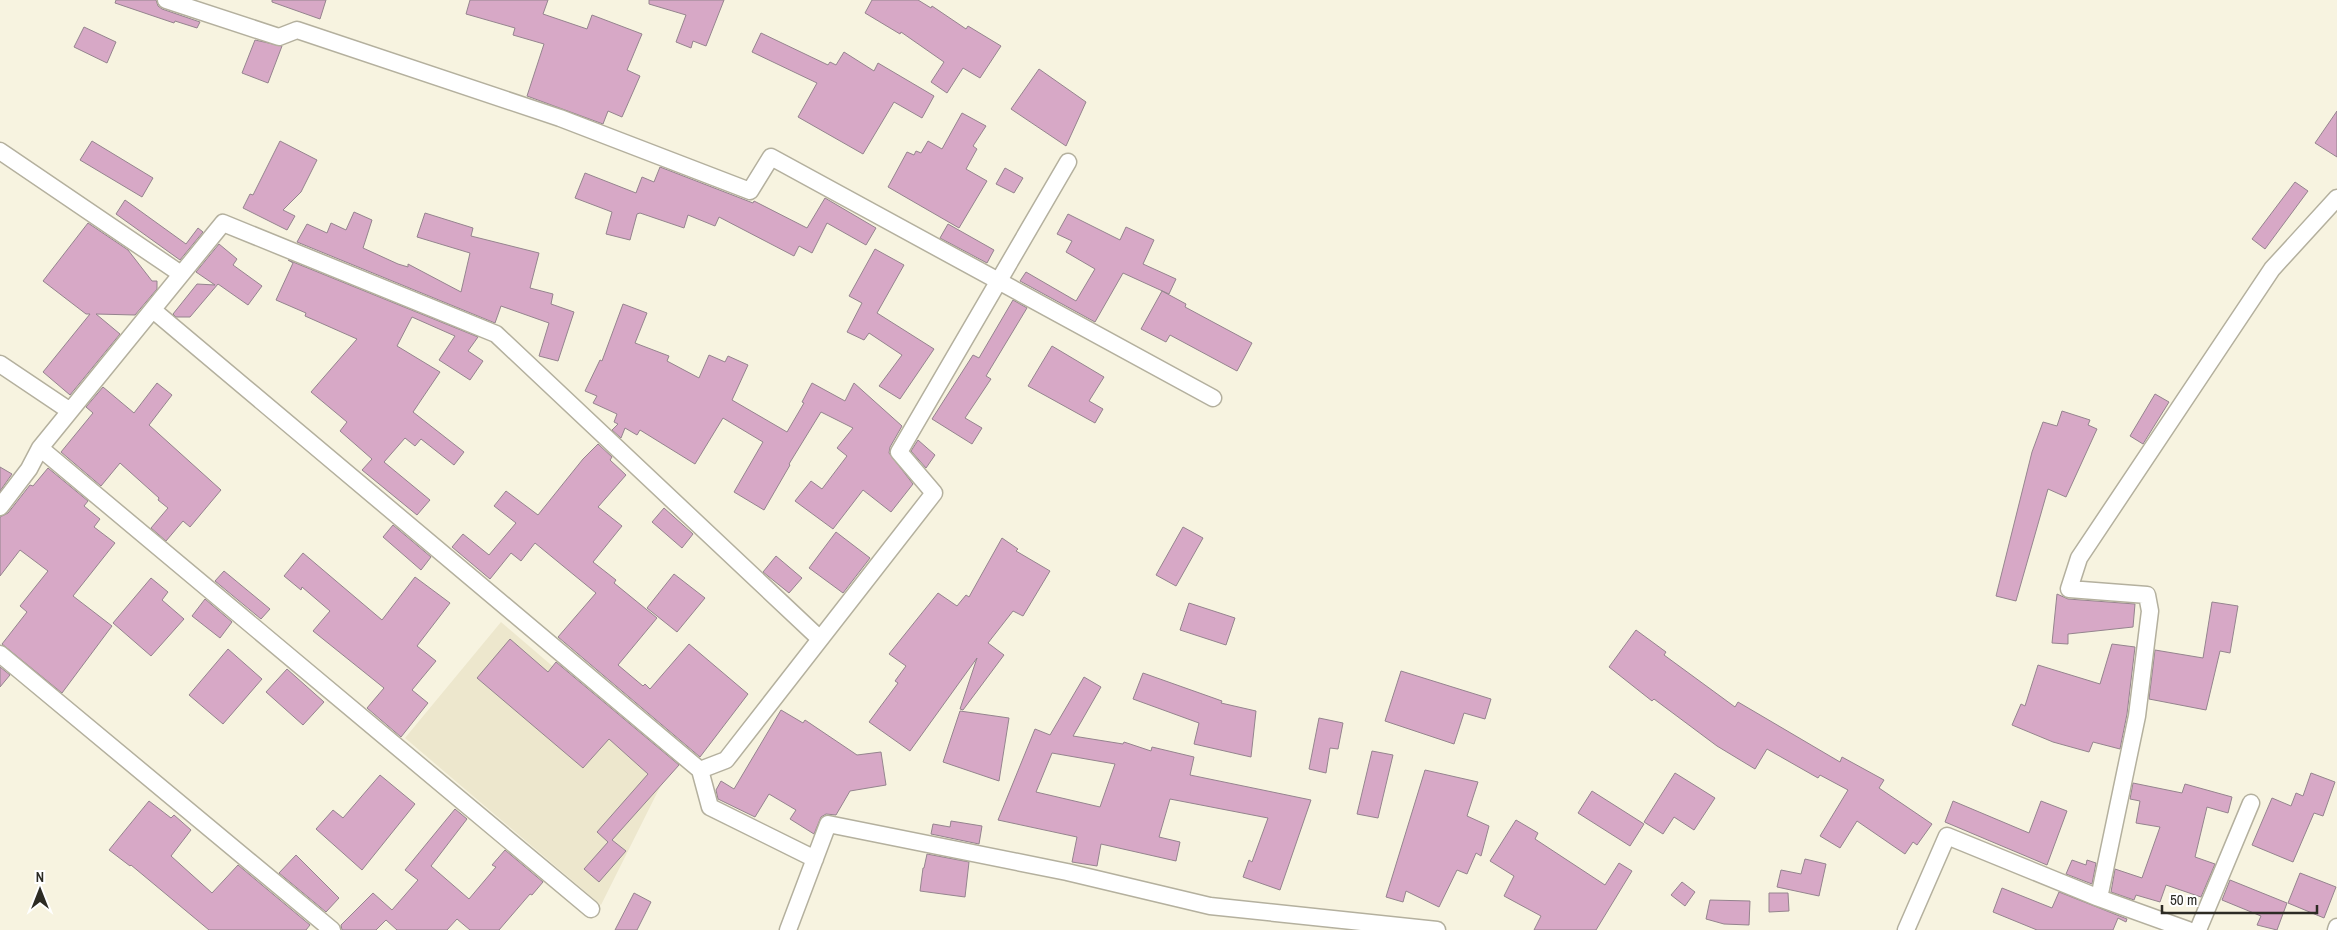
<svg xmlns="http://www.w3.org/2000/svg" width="2337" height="930" font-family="'Archivo Narrow',sans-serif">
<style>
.built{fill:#ede7cd}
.building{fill:#d7a8c6;stroke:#95848e;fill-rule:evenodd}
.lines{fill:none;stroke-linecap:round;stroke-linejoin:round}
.minor-casing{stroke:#b4b09e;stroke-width:19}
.minor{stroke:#fff;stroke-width:16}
</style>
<rect width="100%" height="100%" fill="#f7f3e0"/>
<path class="built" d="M 501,622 L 670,767 L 601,905 L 405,738 Z"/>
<path class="building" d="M 116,0 L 156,0 L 158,6 L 162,9 L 200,22 L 197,28 L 175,21 L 174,23 L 115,3 Z
M 272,0 L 326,0 L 320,19 L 272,2 Z
M 470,0 L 548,0 L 543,14 L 587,29 L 592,15 L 642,34 L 627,70 L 640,76 L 622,117 L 608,111 L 603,124 L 527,96 L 544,44 L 513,35 L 515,28 L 466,14 Z
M 649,0 L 724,0 L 706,46 L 693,41 L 691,48 L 676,42 L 686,15 L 649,4 Z
M 872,0 L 918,0 L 931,8 L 932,6 L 966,29 L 968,26 L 1001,46 L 980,78 L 963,68 L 947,93 L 931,82 L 944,62 L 901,32 L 900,34 L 865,13 Z
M 84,27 L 116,42 L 107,63 L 74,47 Z
M 761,33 L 828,65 L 830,62 L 836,65 L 844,52 L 874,71 L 878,63 L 934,96 L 922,118 L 894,102 L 863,154 L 798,117 L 817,83 L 752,52 Z
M 255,40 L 282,46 L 268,83 L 242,73 Z
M 1039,69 L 1086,102 L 1066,146 L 1011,109 Z
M 2337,111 L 2337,157 L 2315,143 Z
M 962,113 L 986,126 L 973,146 L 977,149 L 966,169 L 987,181 L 959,228 L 888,187 L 907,152 L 914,155 L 916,151 L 921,153 L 928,141 L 942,149 Z
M 92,141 L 153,178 L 142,197 L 80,160 Z
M 280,141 L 317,160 L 301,192 L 283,210 L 295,216 L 287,230 L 243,208 L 250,194 L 253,195 Z
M 660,167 L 753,203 L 754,201 L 807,228 L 825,198 L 876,228 L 866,245 L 827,223 L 812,253 L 799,246 L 794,256 L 719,217 L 715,226 L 688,215 L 684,228 L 640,213 L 637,214 L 630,240 L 606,234 L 612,212 L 575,198 L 585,173 L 636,193 L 642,177 L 654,182 Z
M 1005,168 L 1023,178 L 1014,193 L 996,184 Z
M 2295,182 L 2308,191 L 2265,249 L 2252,239 Z
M 125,200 L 186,244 L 198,228 L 203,232 L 180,260 L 116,214 Z
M 354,212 L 372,220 L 363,248 L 398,264 L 408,267 L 408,264 L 461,292 L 470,253 L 417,237 L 425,213 L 473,228 L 471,236 L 539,253 L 530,288 L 553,294 L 551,304 L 574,312 L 558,361 L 539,356 L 549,323 L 501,306 L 495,323 L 297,242 L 307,224 L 327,233 L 331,223 L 346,230 Z
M 1068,214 L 1120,240 L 1126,227 L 1154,240 L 1143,264 L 1176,279 L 1169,294 L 1123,273 L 1095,322 L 1020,281 L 1026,272 L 1076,301 L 1095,269 L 1066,252 L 1072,241 L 1057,234 Z
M 88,223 L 128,250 L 152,281 L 157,281 L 157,289 L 135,315 L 96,314 L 120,334 L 70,395 L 43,372 L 90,314 L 86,314 L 43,281 Z
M 948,224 L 994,250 L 987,263 L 940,238 Z
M 219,244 L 237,259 L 233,265 L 262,286 L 248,305 L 218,284 L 190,317 L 176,317 L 173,314 L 197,284 L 215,285 L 196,272 Z
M 875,249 L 904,265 L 877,313 L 934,349 L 900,399 L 879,386 L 902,355 L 869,333 L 864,340 L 847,332 L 862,303 L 849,296 Z
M 288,260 L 478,337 L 468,351 L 483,361 L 470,380 L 439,360 L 455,336 L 412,317 L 397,346 L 440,372 L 413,412 L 464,452 L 454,465 L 421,439 L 415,446 L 405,438 L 384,462 L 430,500 L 417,515 L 362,470 L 372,459 L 340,431 L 347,422 L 311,392 L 357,339 L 305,316 L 306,313 L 276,300 L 293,263 Z
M 1162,291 L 1186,304 L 1185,307 L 1252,343 L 1237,371 L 1170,335 L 1166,342 L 1141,329 Z
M 1013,300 L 1027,308 L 986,376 L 991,379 L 965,418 L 982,428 L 972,444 L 932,419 L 973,355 L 979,358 Z
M 623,304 L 647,313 L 635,343 L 669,356 L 667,361 L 699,378 L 709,355 L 725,362 L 728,356 L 748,365 L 732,400 L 787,432 L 804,403 L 802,402 L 812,383 L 845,401 L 854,383 L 902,426 L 890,447 L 889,453 L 913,484 L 891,512 L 863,490 L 833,529 L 795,501 L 811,481 L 822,489 L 847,456 L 837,448 L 853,428 L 821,412 L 789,464 L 790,465 L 764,510 L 734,492 L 763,442 L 723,418 L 695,464 L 640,430 L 637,435 L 625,428 L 621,438 L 612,430 L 618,424 L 614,422 L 617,414 L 593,403 L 597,396 L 585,391 L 600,360 L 602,361 Z
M 1052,346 L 1104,377 L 1089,401 L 1103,409 L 1095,423 L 1028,386 Z
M 157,383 L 172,395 L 149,425 L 221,490 L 190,527 L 183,521 L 166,541 L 151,528 L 168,508 L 158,500 L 159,498 L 120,463 L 101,486 L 61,452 L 93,413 L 86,407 L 103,387 L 134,413 Z
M 2155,394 L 2169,402 L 2143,444 L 2130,436 Z
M 2062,411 L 2090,420 L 2088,425 L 2097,429 L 2066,497 L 2048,489 L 2016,601 L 1996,596 L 2032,452 L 2043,422 L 2057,426 Z
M 918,440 L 935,455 L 926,468 L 911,451 Z
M 598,444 L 612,457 L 610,460 L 626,475 L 598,507 L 622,526 L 593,562 L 616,580 L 614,583 L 657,618 L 618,665 L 643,686 L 645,684 L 650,689 L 689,644 L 748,694 L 700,757 L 558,637 L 596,593 L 535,543 L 521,561 L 511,553 L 490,579 L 452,547 L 463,534 L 489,555 L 516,523 L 494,506 L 506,491 L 538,515 L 583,459 Z
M 0,467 L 12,474 L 0,491 Z
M 48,468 L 88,501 L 84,506 L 100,519 L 94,527 L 115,543 L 73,596 L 112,626 L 62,693 L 2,644 L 27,612 L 20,606 L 48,571 L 20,550 L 0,576 L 0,517 L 8,513 L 30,485 L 33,486 Z
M 664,508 L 693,534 L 682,548 L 652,522 Z
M 393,525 L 431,557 L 421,570 L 383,537 Z
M 1183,527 L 1203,538 L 1176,586 L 1156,575 Z
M 836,532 L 870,558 L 843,593 L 809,568 Z
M 1002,538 L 1018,549 L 1016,551 L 1050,571 L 1023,616 L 1013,611 L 988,643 L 1004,655 L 963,710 L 960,709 L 977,658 L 910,751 L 869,722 L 898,683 L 895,681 L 906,666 L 889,654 L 938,593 L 957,606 L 966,595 L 969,597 Z
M 303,553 L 382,620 L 415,577 L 450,603 L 417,646 L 436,661 L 412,690 L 428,703 L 401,737 L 367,708 L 384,688 L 313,631 L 330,611 L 302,587 L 301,590 L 284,576 Z
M 776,556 L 802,578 L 789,593 L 763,572 Z
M 224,571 L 270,609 L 261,619 L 215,581 Z
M 674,574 L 705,598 L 677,632 L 647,608 Z
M 151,578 L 168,592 L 162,600 L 184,619 L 151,656 L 113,623 Z
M 2057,594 L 2068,599 L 2135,604 L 2133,627 L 2068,634 L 2068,644 L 2052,643 Z
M 205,599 L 232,622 L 220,638 L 192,616 Z
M 2212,602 L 2238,606 L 2230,653 L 2220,651 L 2206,710 L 2149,699 L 2155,650 L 2203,658 Z
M 1189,603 L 1235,618 L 1226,645 L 1180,630 Z
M 1636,630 L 1666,652 L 1664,655 L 1735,707 L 1738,702 L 1840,762 L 1842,757 L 1884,780 L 1879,788 L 1932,824 L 1917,845 L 1913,842 L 1905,854 L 1857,821 L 1840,848 L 1820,836 L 1848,790 L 1820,775 L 1818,778 L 1767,749 L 1755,769 L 1717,746 L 1654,699 L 1652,701 L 1609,667 Z
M 510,639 L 548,672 L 556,662 L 679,765 L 612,840 L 626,851 L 599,882 L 584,869 L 608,842 L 597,832 L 648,774 L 609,739 L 583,768 L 477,678 Z
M 2112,644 L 2135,647 L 2127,714 L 2120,749 L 2093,742 L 2089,752 L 2053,742 L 2012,725 L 2021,704 L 2025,706 L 2038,665 L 2100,684 Z
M 228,649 L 262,679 L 223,724 L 189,695 Z
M 0,667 L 10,675 L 0,687 Z
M 287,669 L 324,702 L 303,725 L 266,692 Z
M 1401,671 L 1491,699 L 1485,719 L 1464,713 L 1454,744 L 1385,721 Z
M 1143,673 L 1222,701 L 1221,703 L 1256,711 L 1251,757 L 1194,744 L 1199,723 L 1133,699 Z
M 1084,677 L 1101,687 L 1073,736 L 1123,744 L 1124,742 L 1151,751 L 1152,747 L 1194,757 L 1190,775 L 1311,800 L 1280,890 L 1243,877 L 1249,860 L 1252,862 L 1268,818 L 1170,799 L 1159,837 L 1180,842 L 1176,861 L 1101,844 L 1097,866 L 1072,862 L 1077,837 L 998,820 L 1035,729 L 1050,735 ZM 1052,753 L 1115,764 L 1100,807 L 1036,792 Z
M 781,710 L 803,723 L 805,720 L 857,755 L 881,752 L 886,785 L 850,791 L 836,815 L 826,814 L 821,817 L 814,834 L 790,819 L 796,810 L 769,794 L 755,817 L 718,799 L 716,790 L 721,781 L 734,789 Z
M 960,711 L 1009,718 L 999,781 L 943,762 Z
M 1319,718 L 1343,723 L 1338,749 L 1330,748 L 1326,773 L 1309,769 Z
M 1372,751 L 1393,755 L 1378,818 L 1357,814 Z
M 1425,770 L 1478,782 L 1467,816 L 1489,826 L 1481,856 L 1476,853 L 1467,874 L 1457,870 L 1439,907 L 1406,891 L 1403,902 L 1386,897 Z
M 1675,773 L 1715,798 L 1694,830 L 1674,817 L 1663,834 L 1644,822 Z
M 2311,773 L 2335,782 L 2323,816 L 2314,813 L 2293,862 L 2252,845 L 2272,798 L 2291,806 L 2296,793 L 2303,796 Z
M 380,775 L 415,804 L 362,870 L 316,829 L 333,810 L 343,818 Z
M 2133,783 L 2182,793 L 2185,784 L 2232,797 L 2228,813 L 2207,807 L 2195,857 L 2215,864 L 2201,897 L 2166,885 L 2160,902 L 2136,895 L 2134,900 L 2111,892 L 2115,869 L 2142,878 L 2160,827 L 2136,823 L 2140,801 L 2130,799 Z
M 1592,791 L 1644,824 L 1630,846 L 1578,813 Z
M 149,801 L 171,818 L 174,815 L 191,830 L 171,856 L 212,893 L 238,865 L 310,925 L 306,930 L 209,930 L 131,865 L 130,866 L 109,850 Z
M 1953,801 L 2029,833 L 2041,801 L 2067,811 L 2047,865 L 1945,822 Z
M 455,809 L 467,819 L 431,866 L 469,899 L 496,867 L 492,865 L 505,850 L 543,882 L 532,895 L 530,894 L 499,930 L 470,930 L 457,919 L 447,930 L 397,930 L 386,920 L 376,930 L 342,930 L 341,925 L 373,893 L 392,910 L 418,880 L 405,870 Z
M 1516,820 L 1538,833 L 1535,839 L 1605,885 L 1619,863 L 1632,871 L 1596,930 L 1534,930 L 1541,916 L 1504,896 L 1514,876 L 1490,861 Z
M 951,821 L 982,826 L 979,844 L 931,834 L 933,824 L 950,827 Z
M 927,854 L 969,862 L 965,897 L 920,891 L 923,868 L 924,868 Z
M 296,855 L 339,898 L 326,912 L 279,873 Z
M 1805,859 L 1826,864 L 1819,896 L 1777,887 L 1781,870 L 1801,874 Z
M 2072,860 L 2086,865 L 2087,860 L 2096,863 L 2092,884 L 2066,874 Z
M 2300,873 L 2336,887 L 2324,918 L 2288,903 Z
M 2230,880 L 2287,903 L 2277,930 L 2257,925 L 2261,916 L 2222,900 Z
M 1682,882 L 1695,892 L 1685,906 L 1671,895 Z
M 2002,888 L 2052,908 L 2059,892 L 2127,919 L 2126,922 L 2118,918 L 2113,930 L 2037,930 L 1993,912 Z
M 634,893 L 651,902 L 637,930 L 615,930 Z
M 1769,893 L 1788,893 L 1789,911 L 1769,912 Z
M 1710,900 L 1750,901 L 1749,925 L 1724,924 L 1706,919 Z"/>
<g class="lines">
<defs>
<path id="minor" d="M 166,0 L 279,37 L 297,30 L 560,118 L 750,191 L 771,157 L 1213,398
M 0,151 L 181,274
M 153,310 L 700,770 L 710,807 L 815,859
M 0,364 L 70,411
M 40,448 L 591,909
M 0,507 L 29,469 L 40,448 L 223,223 L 496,334 L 820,639
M 0,654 L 332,930
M 700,770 L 726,760 L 934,493 L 899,452 L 1068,162
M 2099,898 L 2137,716 L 2150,611 L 2147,595 L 2069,589 L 2079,558 L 2272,269 L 2337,198
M 788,930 L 828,824 L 1067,872 L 1210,906 L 1437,930
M 1906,930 L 1947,836 L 2099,898 L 2188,930
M 2198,930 L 2251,803
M 2336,930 L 2337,927"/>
</defs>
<use href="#minor" class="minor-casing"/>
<use href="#minor" class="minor"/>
</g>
<g transform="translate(40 890)" stroke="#ffffff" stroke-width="4" paint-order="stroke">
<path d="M0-4L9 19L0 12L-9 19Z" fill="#2c2b24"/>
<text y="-8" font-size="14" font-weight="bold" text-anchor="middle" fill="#2c2b24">N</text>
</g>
<path d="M2162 905v8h155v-8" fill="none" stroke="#2c2b24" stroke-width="2.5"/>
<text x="2170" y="905" font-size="15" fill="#2c2b24" stroke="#ffffff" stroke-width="4" paint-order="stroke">50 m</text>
</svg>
